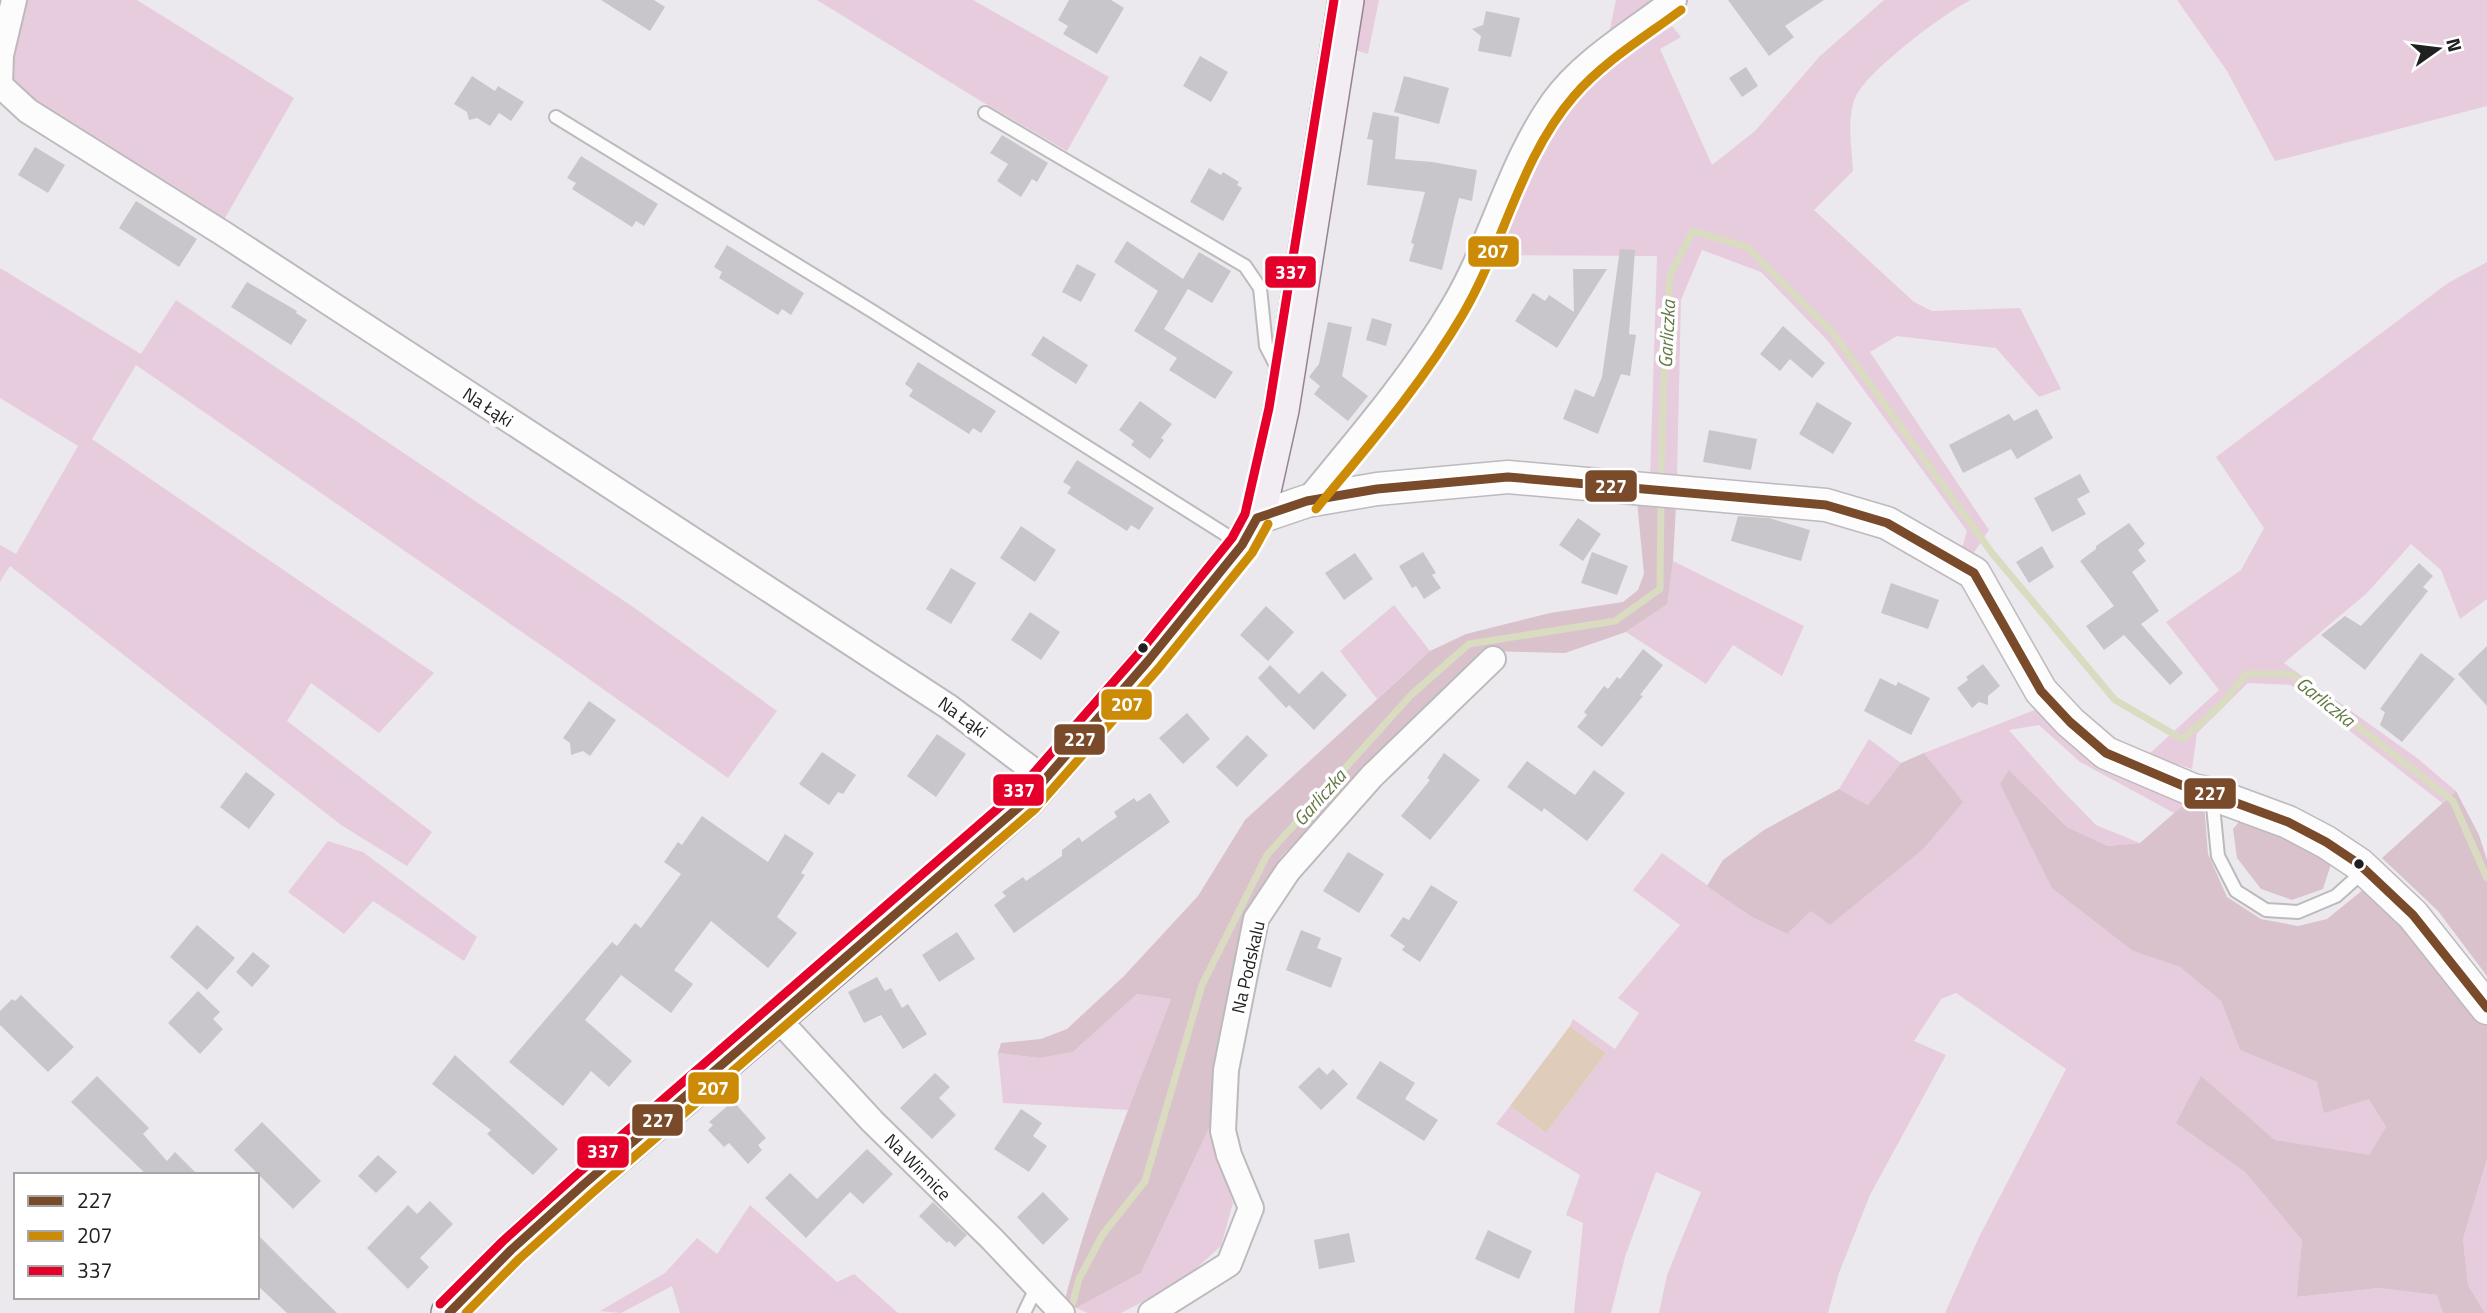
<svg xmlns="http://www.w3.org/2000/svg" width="2487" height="1313" font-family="'Titillium Web',sans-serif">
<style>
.grass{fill:#e7ccdd}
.forest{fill:#d9c2cc}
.pitch{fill:#dfccba}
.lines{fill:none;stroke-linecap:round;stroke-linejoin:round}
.stream{stroke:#d9dcc1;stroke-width:7}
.building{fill:#c8c6cb}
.service-casing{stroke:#bcbabc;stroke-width:16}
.minor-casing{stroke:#bcbabc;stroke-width:28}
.tertiary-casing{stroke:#bcbabc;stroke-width:35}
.secondary-casing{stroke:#958395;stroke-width:38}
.service{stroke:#fcfcfc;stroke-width:12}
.minor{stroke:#fcfcfc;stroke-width:24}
.tertiary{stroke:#fcfcfc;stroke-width:32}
.secondary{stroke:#f2ecf3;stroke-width:35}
.bus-1-casing{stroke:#fff;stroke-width:14}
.bus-2-casing{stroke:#fff;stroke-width:14}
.bus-3-casing{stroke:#fff;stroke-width:14}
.bus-1{stroke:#7a4b2a;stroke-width:9}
.bus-2{stroke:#cc8b06;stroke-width:9}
.bus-3{stroke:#e4002b;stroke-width:9}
.bus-dot{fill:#202020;stroke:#fff;stroke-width:2.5}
.labels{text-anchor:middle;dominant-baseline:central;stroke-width:7;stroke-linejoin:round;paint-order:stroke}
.street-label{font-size:18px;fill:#202020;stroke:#fff}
.water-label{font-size:19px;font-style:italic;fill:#627843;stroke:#fff}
.line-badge{stroke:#fff;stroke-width:2.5}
.badge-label{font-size:19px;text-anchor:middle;font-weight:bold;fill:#fff}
</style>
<rect width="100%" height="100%" fill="#ece9ee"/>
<path class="grass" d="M 24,0 L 137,0 L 294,98 L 221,225 L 21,92 L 13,77 L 13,50 Z
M 817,0 L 973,0 L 1109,77 L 1067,151 L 979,100 Z
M 1359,0 L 1379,0 L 1368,54 L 1349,48 Z
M 1616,0 L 1655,0 L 1609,33 Z
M 1884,0 L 1971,0 C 1944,13 1869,70 1856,96 C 1846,117 1852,149 1853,171 L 1814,210 L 1914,302 L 1932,311 L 2020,308 L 2061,389 L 2039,397 L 1996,348 L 1897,336 L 1870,352 L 1989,530 L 1973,554 L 1962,548 L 1967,531 L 1828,341 L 1761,272 L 1702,250 L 1681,300 L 1677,475 L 1650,479 L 1657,256 L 1490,255 C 1513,202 1541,119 1586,82 C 1612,61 1644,44 1672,26 L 1681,37 L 1660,49 L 1712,165 L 1755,131 L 1820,56 Z
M 2177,0 L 2487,0 L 2487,106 L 2275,161 L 2227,71 Z
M 2487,262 L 2487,599 L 2460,619 L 2441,570 L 2411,544 L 2367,593 L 2284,663 L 2417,758 L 2456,791 L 2442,803 L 2291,685 L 2248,683 L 2197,733 L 2192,769 L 2148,755 L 2219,690 L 2166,622 L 2241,570 L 2264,528 L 2216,457 L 2448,283 Z
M 0,268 L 141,354 L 176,300 L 636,609 L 777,711 L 728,778 L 558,657 L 136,365 L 92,439 L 434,673 L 379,733 L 311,683 L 287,721 L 432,832 L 407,866 L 341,825 L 10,566 L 0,582 L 0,545 L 16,554 L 78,446 L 0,398 Z
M 1673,561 L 1804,626 L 1782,676 L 1733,645 L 1706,684 L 1626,632 L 1666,604 Z
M 1394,605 L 1430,651 L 1377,699 L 1340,651 Z
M 2040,708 L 2189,800 L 2174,813 L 2080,762 L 2039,725 L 2009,730 L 2060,788 L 2096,825 L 2140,843 L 2108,846 L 2067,827 L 2009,770 L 2133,951 L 2180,967 L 2221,1001 L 2240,1050 L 2317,1082 L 2369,1098 L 2386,1127 L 2369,1156 L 2275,1140 L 2201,1077 L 2177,1123 L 2245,1172 L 2302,1240 L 2298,1297 L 2379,1288 L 2437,1295 L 2443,1313 L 1945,1313 L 1979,1237 L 2066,1069 L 1956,993 L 1941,999 L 1914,1041 L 1946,1055 L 1870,1195 L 1839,1273 L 1828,1313 L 1659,1313 L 1667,1275 L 1701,1192 L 1656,1172 L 1625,1257 L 1611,1313 L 1574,1313 L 1583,1223 L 1566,1215 L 1580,1175 L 1496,1124 L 1510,1106 L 1546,1133 L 1606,1053 L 1570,1026 L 1573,1019 L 1615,1049 L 1639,1013 L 1618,998 L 1680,925 L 1633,890 L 1662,853 L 1752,917 L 1787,934 L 1811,911 L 1962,802 L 1924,753 Z
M 1869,739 L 1901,763 L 1868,805 L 1839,789 Z
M 328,841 L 363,852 L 477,937 L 464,961 L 373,901 L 344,934 L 288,892 Z
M 1137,994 L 1171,999 L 1128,1110 L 1003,1103 L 998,1053 L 1040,1058 L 1073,1052 Z
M 1210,1126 L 1233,1203 L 1221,1246 L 1181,1282 L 1121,1313 L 1088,1313 L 1076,1308 L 1141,1273 Z
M 2487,1159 L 2487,1313 L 2485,1313 L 2468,1285 L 2463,1239 Z
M 750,1205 L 837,1282 L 854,1274 L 898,1313 L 680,1313 L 672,1286 L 621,1313 L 600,1311 L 665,1273 L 697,1238 L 717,1254 Z"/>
<path class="forest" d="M 1637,501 L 1676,506 L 1673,561 L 1667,604 L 1626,632 L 1565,653 L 1483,651 L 1281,857 L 1249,917 L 1218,1068 L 1210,1126 L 1141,1273 L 1076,1308 L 1065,1299 C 1092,1197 1133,1098 1171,999 L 1137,994 L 1073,1052 L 1040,1058 L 998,1053 L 1001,1043 L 1041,1039 L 1067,1029 L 1124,976 L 1198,896 L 1245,820 L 1430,651 L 1466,634 L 1550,613 L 1623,602 L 1638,590 L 1644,574 Z
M 1924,753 L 1963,802 L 1923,849 L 1830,925 L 1811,911 L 1787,934 L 1752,917 L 1707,886 L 1723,860 L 1764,830 L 1839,789 L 1868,805 L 1901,763 Z
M 2009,770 L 2067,827 L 2108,846 L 2140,843 L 2189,800 L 2204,803 L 2208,854 L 2227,897 L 2261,919 L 2298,926 L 2327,919 L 2364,889 L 2406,927 L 2487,1026 L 2487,1159 L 2463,1239 L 2468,1285 L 2485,1313 L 2443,1313 L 2437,1295 L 2379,1288 L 2297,1297 L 2302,1240 L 2245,1172 L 2176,1123 L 2201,1076 L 2275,1140 L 2369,1155 L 2386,1127 L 2369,1099 L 2324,1113 L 2317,1082 L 2240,1050 L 2221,1001 L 2180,967 L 2133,951 L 2052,888 L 2000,784 Z
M 2456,791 L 2479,835 L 2487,860 L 2487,976 L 2438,911 L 2382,858 Z
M 2243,817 L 2303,842 L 2331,864 L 2323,889 L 2292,900 L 2261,889 L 2237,858 L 2233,829 Z"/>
<path class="pitch" d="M 1570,1026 L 1606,1053 L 1546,1133 L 1510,1106 Z"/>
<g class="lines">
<path class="stream" d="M 1661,482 L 1663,396 L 1670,275 L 1693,231 L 1747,247 L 1833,333 L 1992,553 L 2115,700 L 2182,739 L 2221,705 L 2246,674 L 2291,674 L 2453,801 L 2487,878
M 1066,1312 L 1073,1302 L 1079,1279 L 1103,1234 L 1145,1181 L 1202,985 L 1267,855 L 1411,695 L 1469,644 L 1615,621 L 1660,589 L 1661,498"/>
</g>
<path class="building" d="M 601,0 L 654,0 L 665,7 L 650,31 Z
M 1069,0 L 1111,0 L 1124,8 L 1097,54 L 1063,34 L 1068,26 L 1058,20 Z
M 1728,0 L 1824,0 L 1785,26 L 1794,37 L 1769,56 Z
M 1486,11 L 1520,18 L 1511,57 L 1478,51 L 1481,36 L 1472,29 L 1483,25 Z
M 1200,56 L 1228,72 L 1211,102 L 1183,86 Z
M 1746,67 L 1758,86 L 1742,97 L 1729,78 Z
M 472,76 L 495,91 L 498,86 L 524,102 L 511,121 L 499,113 L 490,126 L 477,118 L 469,120 L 467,112 L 454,104 Z
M 1404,76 L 1449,88 L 1439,124 L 1394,112 Z
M 1373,112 L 1399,117 L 1395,159 L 1432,162 L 1477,170 L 1472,201 L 1459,198 L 1442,270 L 1409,261 L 1414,244 L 1411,243 L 1425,192 L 1367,185 L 1373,140 L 1367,139 Z
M 1002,135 L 1048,163 L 1037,182 L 1032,179 L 1021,197 L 997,181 L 1008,164 L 990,153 Z
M 35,147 L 65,165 L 48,193 L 18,175 Z
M 581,156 L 658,204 L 644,226 L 636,221 L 632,227 L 572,189 L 576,183 L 567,178 Z
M 1209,168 L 1221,175 L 1223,172 L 1239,182 L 1237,185 L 1242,188 L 1223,221 L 1190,202 Z
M 136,201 L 197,239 L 179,267 L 119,228 Z
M 1127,241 L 1183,279 L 1199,252 L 1231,271 L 1212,303 L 1188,289 L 1164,329 L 1233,372 L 1215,399 L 1169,370 L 1177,358 L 1134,331 L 1158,291 L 1114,262 Z
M 727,245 L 804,293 L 791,315 L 782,309 L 778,315 L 719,278 L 722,272 L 714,267 Z
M 1620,249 L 1635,250 L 1629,334 L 1636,335 L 1630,376 L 1621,374 L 1598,434 L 1563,419 L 1575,389 L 1594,397 L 1602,377 Z
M 1077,264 L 1096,274 L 1081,302 L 1062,292 Z
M 1573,269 L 1607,269 L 1557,348 L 1515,321 L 1533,293 L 1545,301 L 1549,295 L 1574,312 Z
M 247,282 L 297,311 L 296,313 L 307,320 L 291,345 L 231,307 Z
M 1372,318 L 1392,324 L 1386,346 L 1366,340 Z
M 1328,322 L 1352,327 L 1342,376 L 1368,396 L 1348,421 L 1314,394 L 1320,386 L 1309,377 L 1319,364 Z
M 1783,326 L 1825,363 L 1812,378 L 1790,359 L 1780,371 L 1760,354 Z
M 1043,336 L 1088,365 L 1076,384 L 1031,355 Z
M 918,362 L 996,411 L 981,433 L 973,428 L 969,434 L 909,396 L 913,390 L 905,384 Z
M 1140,401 L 1172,424 L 1161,438 L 1164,440 L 1150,459 L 1131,445 L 1134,441 L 1119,430 Z
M 1817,402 L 1852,423 L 1833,454 L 1799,434 Z
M 2037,409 L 2053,438 L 2017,459 L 2011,449 L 1963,473 L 1949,445 L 2009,414 L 2014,421 Z
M 1709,430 L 1757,439 L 1751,470 L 1703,462 Z
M 1077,460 L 1154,508 L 1139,530 L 1131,525 L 1127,531 L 1067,493 L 1071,487 L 1063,482 Z
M 2080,474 L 2090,492 L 2077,499 L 2086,514 L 2052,532 L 2034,498 Z
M 1738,516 L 1769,518 L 1810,530 L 1801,561 L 1731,541 Z
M 1578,518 L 1601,534 L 1583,561 L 1559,545 Z
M 2129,523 L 2145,544 L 2138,550 L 2146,561 L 2132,572 L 2159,611 L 2141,624 L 2183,673 L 2170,685 L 2124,635 L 2104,650 L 2086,626 L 2114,606 L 2080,561 L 2096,549 L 2096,546 Z
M 1021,526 L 1056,550 L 1035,582 L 1000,558 Z
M 2042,546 L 2054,567 L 2029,583 L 2016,562 Z
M 1423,552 L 1436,573 L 1432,575 L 1441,588 L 1424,599 L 1416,586 L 1412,588 L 1399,566 Z
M 1592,552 L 1628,566 L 1617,595 L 1581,583 Z
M 1355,553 L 1373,579 L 1344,600 L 1325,573 Z
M 2419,563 L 2433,576 L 2423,587 L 2428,591 L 2365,670 L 2321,635 L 2345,616 L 2361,626 Z
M 951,568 L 976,583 L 951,624 L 926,609 Z
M 1891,583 L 1939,600 L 1928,629 L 1881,613 Z
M 1266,606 L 1294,632 L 1268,661 L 1240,635 Z
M 1030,612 L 1060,632 L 1041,660 L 1011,640 Z
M 2487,646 L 2487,706 L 2458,674 Z
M 1643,649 L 1663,665 L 1640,695 L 1643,696 L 1602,747 L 1577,727 L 1587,715 L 1584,712 L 1604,686 L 1608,689 L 1617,677 L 1620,679 Z
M 2421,653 L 2455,679 L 2402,742 L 2380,725 L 2385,712 L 2380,709 Z
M 1983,664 L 2000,686 L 1988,696 L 1988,705 L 1979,702 L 1972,708 L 1957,688 L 1968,680 L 1966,677 Z
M 1270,665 L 1299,694 L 1322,671 L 1347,695 L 1314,730 L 1289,705 L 1286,708 L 1258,678 Z
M 1880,678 L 1896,686 L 1898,682 L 1930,698 L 1911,735 L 1864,711 Z
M 589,701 L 616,720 L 590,756 L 583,751 L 571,755 L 570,743 L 563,738 Z
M 1187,713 L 1210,739 L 1183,764 L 1159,738 Z
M 937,734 L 966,754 L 936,797 L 907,776 Z
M 1247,735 L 1268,755 L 1237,787 L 1216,767 Z
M 822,752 L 856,775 L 843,794 L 838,792 L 829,805 L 799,784 Z
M 1444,753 L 1480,780 L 1430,840 L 1401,816 L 1430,780 L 1427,778 Z
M 1527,761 L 1575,795 L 1594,770 L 1625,793 L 1587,841 L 1544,808 L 1542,812 L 1507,787 Z
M 246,772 L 275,794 L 249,829 L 220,807 Z
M 1150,793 L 1170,822 L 1014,933 L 994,905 L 1006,896 L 1002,892 L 1023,877 L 1026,881 L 1062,856 L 1062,850 L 1079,837 L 1082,842 L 1101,828 L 1117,817 L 1114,812 L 1134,798 L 1137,802 Z
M 702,816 L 768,862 L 785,834 L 814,853 L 801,873 L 805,875 L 777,917 L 797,933 L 768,968 L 711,921 L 674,970 L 693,984 L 671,1013 L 621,975 L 585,1020 L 632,1061 L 609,1087 L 591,1071 L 563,1106 L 509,1062 L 612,942 L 617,946 L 635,923 L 641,928 L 681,874 L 664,862 L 678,842 L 682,845 Z
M 1348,852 L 1384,874 L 1359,913 L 1323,891 Z
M 1431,885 L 1458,902 L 1420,962 L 1402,950 L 1405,946 L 1390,936 L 1403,917 L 1409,920 Z
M 197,925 L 235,958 L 207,990 L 170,957 Z
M 1301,930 L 1321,938 L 1317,948 L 1342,958 L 1331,988 L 1286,970 Z
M 957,932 L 975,959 L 939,982 L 922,955 Z
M 253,952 L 270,966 L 252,987 L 236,972 Z
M 877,977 L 885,991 L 891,988 L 902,1008 L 908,1004 L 927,1034 L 903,1049 L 881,1015 L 864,1023 L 848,992 Z
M 198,991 L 220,1012 L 213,1019 L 223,1029 L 200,1054 L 168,1023 Z
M 21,995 L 74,1047 L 48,1072 L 0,1025 L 0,1011 L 12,999 L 15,1001 Z
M 455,1055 L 558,1149 L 533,1175 L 487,1134 L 491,1130 L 432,1084 Z
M 1380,1061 L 1415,1083 L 1405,1099 L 1438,1120 L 1424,1141 L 1356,1098 Z
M 1319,1067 L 1327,1075 L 1333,1069 L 1348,1084 L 1321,1110 L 1298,1087 Z
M 935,1073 L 950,1087 L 939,1098 L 956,1115 L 932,1139 L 900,1108 Z
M 97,1076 L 149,1128 L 143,1134 L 167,1161 L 175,1152 L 198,1175 L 147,1175 L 105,1135 L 71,1102 Z
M 733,1101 L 766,1138 L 758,1145 L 762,1150 L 748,1164 L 729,1143 L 724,1147 L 708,1130 L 713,1125 L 709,1122 Z
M 1021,1109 L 1042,1123 L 1033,1136 L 1047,1146 L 1029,1172 L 994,1149 Z
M 262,1122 L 321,1181 L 293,1209 L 234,1150 Z
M 867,1149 L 893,1174 L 863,1204 L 850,1192 L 806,1238 L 765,1198 L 790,1173 L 817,1199 Z
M 378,1155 L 397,1172 L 376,1193 L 358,1176 Z
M 1043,1192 L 1069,1219 L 1043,1245 L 1017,1217 Z
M 430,1201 L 453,1224 L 420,1258 L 429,1267 L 408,1289 L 367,1248 L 408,1205 L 417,1214 Z
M 933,1202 L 967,1235 L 955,1247 L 949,1241 L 947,1243 L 919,1216 Z
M 1488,1230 L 1532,1251 L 1519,1279 L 1475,1259 Z
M 1349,1233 L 1355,1262 L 1319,1269 L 1314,1240 Z
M 257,1234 L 305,1282 L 337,1313 L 287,1313 L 257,1285 Z"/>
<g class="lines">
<defs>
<path id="service" d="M 985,113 L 1245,266 L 1260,288 L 1266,346 L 1278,369
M 556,117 L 872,311 L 1239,543
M 2212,796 L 2218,856 L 2236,891 L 2266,910 L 2298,912 L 2336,896 L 2365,870
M 1024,1313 L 1037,1286"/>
<path id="minor" d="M 14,0 L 1,55 L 0,85 L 28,111 L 224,234 L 949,707 L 1046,780
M 1307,501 C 1359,438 1412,377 1453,307 C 1492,242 1509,164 1553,102 C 1583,60 1634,31 1674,0
M 777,1018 L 872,1121 L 992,1239 L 1062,1313
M 1151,1313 L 1229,1264 L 1251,1208 L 1229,1155 L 1223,1131 L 1226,1070 L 1256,919 L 1288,871 L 1372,776 L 1493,659"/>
<path id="tertiary" d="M 1257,518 L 1307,501 L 1377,489 L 1508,477 L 1826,505 L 1887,523 L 1974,573 L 2041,691 L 2070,722 L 2106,753 L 2193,790 L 2212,794 L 2288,822 L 2326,842 L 2359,864 L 2413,915 L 2487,1008"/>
<path id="secondary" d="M 449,1313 L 511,1250 L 583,1185 L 924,891 L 1027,800 L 1148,661 L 1242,545 L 1257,518 L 1281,410 L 1346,0"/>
</defs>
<use href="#service" class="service-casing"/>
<use href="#minor" class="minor-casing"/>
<use href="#tertiary" class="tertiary-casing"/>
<use href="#secondary" class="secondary-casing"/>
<use href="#service" class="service"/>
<use href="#minor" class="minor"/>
<use href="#tertiary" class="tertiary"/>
<use href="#secondary" class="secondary"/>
<defs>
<path id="bus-1" d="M 1257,518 L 1307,501 L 1377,489 L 1508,477 L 1826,505 L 1887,523 L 1974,573 L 2041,691 L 2070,722 L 2106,753 L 2193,790 L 2212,794 L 2288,822 L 2326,842 L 2359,864 L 2413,915 L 2487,1008
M 449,1313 L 511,1250 L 583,1185 L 1027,800 L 1148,661 L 1242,545 L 1257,518"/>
<path id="bus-2" d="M 1316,509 C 1368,446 1422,384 1463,314 C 1504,244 1520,158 1574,96 C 1604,61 1645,37 1681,10
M 466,1313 L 519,1259 L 591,1194 L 1035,809 L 1158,669 L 1252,553 L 1268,524"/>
<path id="bus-3" d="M 440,1304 L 503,1241 L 575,1176 L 1018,791 L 1139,653 L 1232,538 L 1245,514 L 1269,408 L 1334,0"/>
</defs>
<use href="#bus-1" class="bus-1-casing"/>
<use href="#bus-2" class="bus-2-casing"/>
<use href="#bus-3" class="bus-3-casing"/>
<use href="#bus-1" class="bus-1"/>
<use href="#bus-2" class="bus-2"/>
<use href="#bus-3" class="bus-3"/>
</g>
<g class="bus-dot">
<circle cx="1143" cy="648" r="6"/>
<circle cx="2359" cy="864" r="6"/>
</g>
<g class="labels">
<g class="street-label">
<text transform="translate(488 407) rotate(33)">Na Łąki</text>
<text transform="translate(963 717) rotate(36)">Na Łąki</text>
<text transform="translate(1248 967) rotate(-77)">Na Podskalu</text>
<text transform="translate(918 1167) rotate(45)">Na Winnice</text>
</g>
<g class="water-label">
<text transform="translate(1666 334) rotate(-87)">Garliczka</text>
<text transform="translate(2326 701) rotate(38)">Garliczka</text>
<text transform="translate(1319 797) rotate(-48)">Garliczka</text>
</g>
</g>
<g class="line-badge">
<rect x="1467" y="235" width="53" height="33" rx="7" fill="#cc8b06"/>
<rect x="1264" y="255" width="53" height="34" rx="7" fill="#e4002b"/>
<rect x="1584" y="469" width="54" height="34" rx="7" fill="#7a4b2a"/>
<rect x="1100" y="688" width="53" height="33" rx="7" fill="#cc8b06"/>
<rect x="1053" y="723" width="53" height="33" rx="7" fill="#7a4b2a"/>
<rect x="992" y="773" width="53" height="34" rx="7" fill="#e4002b"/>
<rect x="2183" y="777" width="54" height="33" rx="7" fill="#7a4b2a"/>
<rect x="687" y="1071" width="53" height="34" rx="7" fill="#cc8b06"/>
<rect x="631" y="1103" width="53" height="34" rx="7" fill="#7a4b2a"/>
<rect x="576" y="1135" width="54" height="34" rx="7" fill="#e4002b"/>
</g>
<g class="badge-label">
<text x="1493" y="258">207</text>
<text x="1291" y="279">337</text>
<text x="1611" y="493">227</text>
<text x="1127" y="711">207</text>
<text x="1080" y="746">227</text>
<text x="1019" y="797">337</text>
<text x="2210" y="800">227</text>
<text x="713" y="1095">207</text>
<text x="658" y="1127">227</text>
<text x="603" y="1158">337</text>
</g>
<rect x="14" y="1173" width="245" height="126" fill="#ffffff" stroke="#a6a6a6" stroke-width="2"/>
<rect x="28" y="1196" width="35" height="10" fill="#7a4b2a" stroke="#a6a6a6" stroke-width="2"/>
<text x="77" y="1208" font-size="21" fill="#202020">227</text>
<rect x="28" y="1231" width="35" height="10" fill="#cc8b06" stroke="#a6a6a6" stroke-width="2"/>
<text x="77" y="1243" font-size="21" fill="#202020">207</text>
<rect x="28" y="1266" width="35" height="10" fill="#e4002b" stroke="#a6a6a6" stroke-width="2"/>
<text x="77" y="1278" font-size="21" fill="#202020">337</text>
<g transform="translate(2438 49) rotate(76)" stroke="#ffffff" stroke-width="5" paint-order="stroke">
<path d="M0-5L12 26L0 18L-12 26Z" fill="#202020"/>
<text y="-10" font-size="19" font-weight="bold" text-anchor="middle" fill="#202020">N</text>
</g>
</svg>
